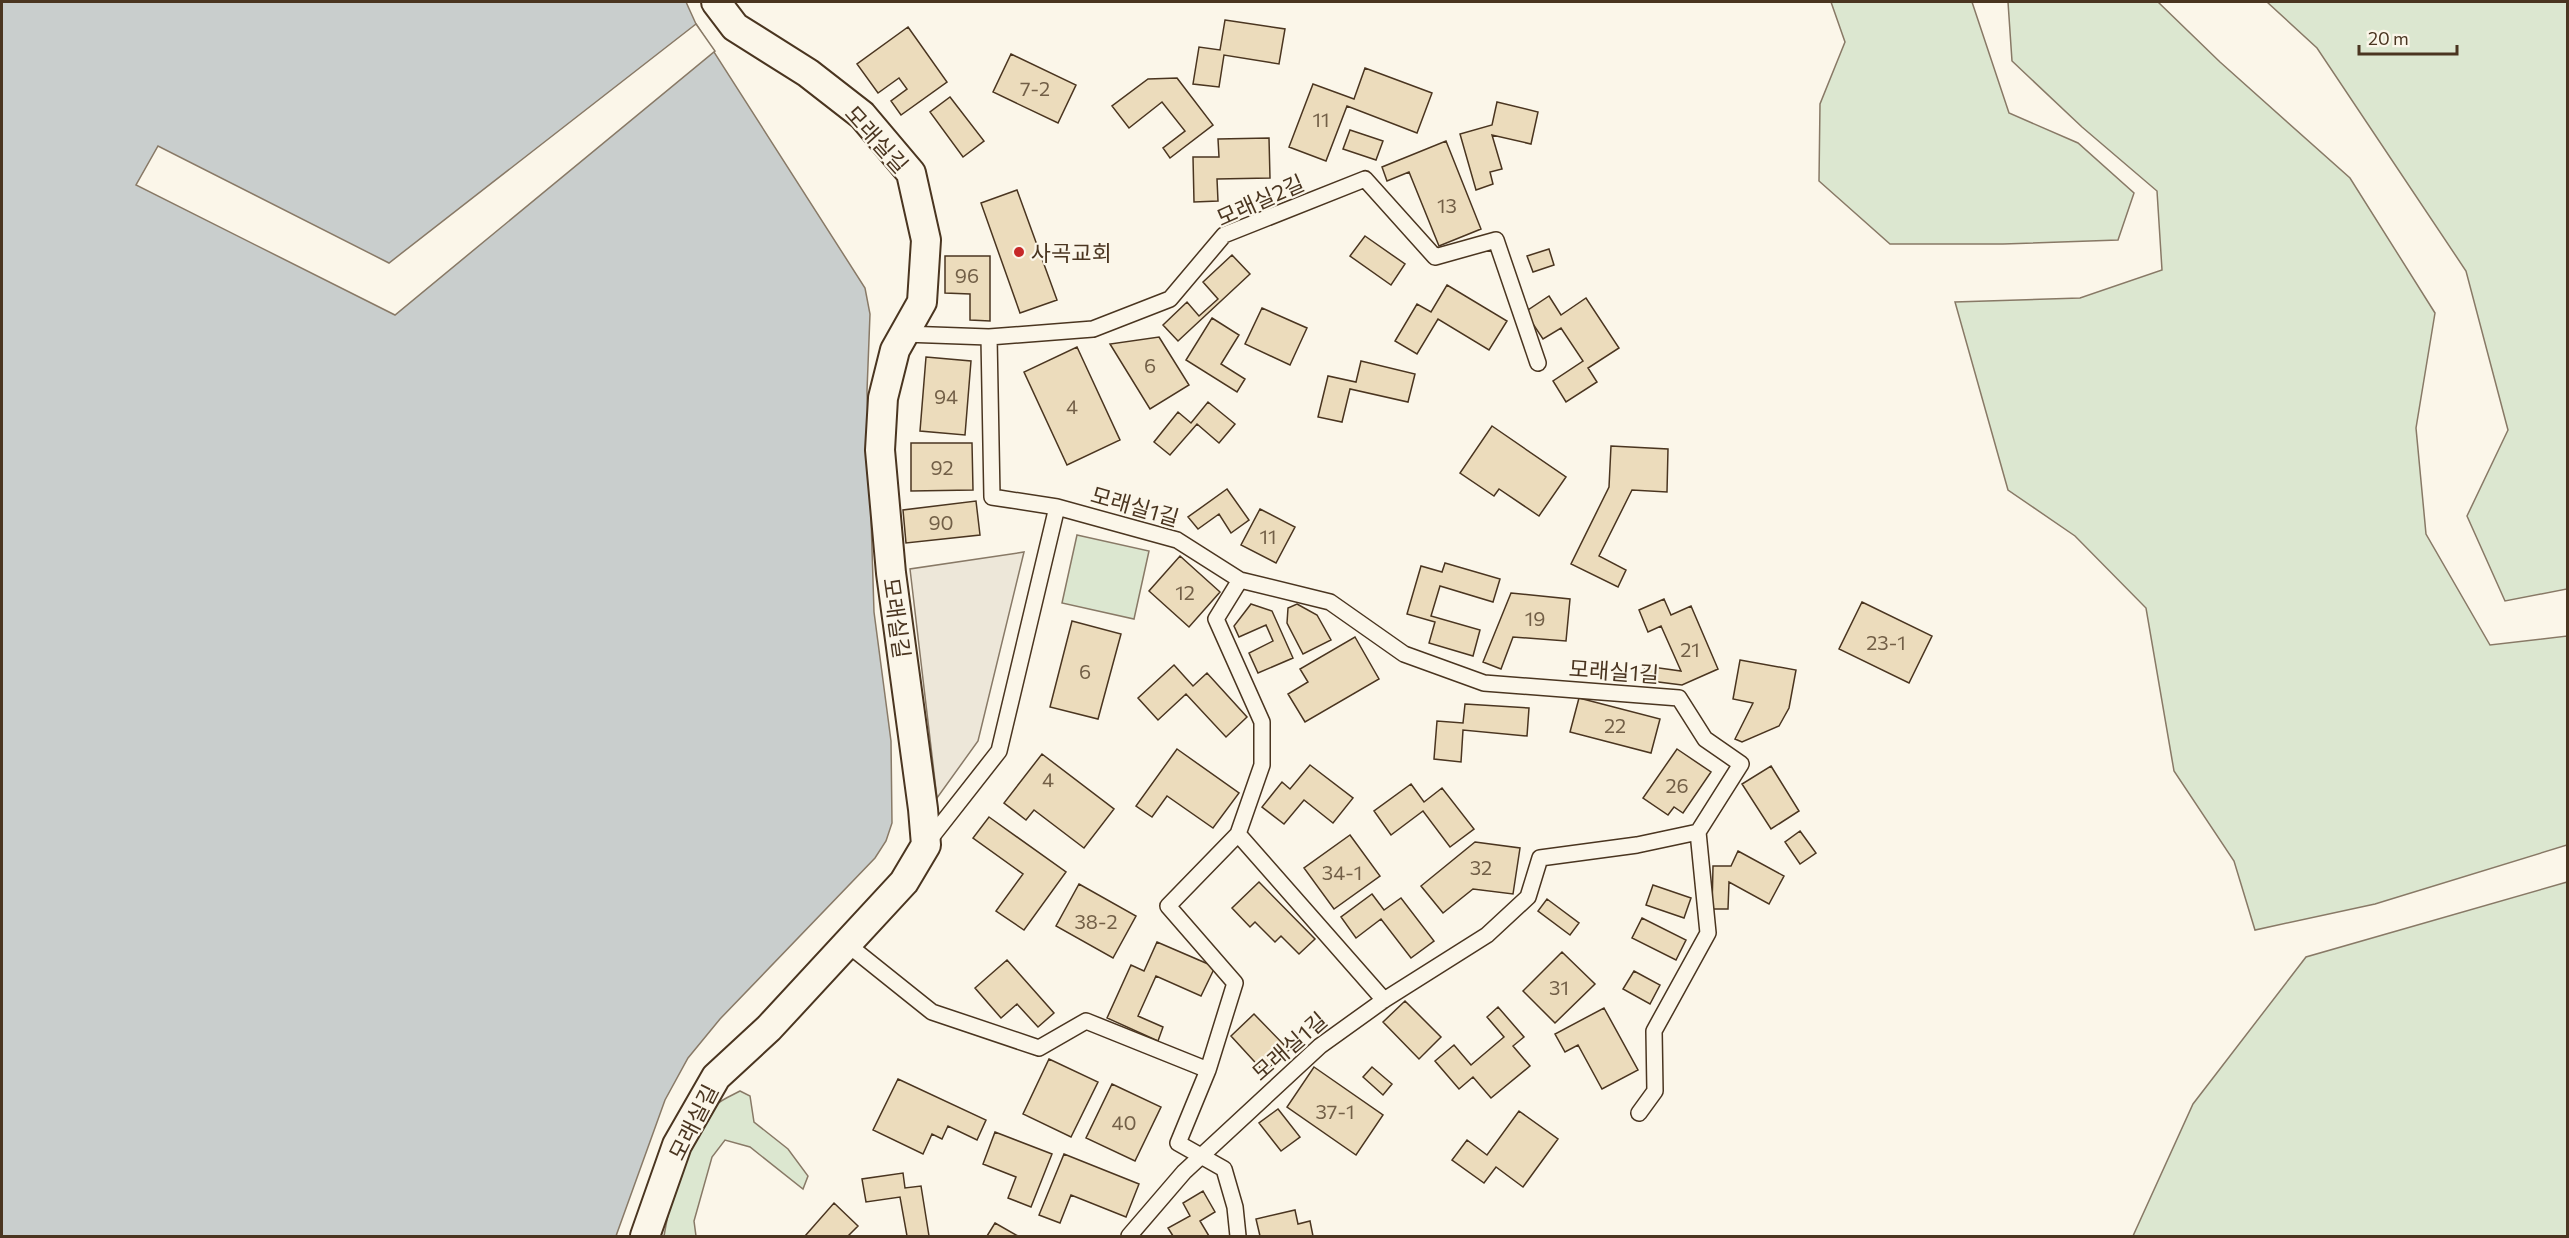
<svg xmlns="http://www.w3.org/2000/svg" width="2569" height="1238" font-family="Commissioner,'Noto Sans KR',sans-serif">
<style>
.green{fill:#dce7d0;stroke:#887966;stroke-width:1.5}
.parking{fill:#ede7d9;stroke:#887966;stroke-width:1.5}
.water{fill:#c9cecd;stroke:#887966;stroke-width:1.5}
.pier{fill:#fbf6e9;stroke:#887966;stroke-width:1.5}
.building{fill:#ecdcbc;stroke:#4a3520;stroke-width:1.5}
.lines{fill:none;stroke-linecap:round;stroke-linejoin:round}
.lane-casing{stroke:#4a3520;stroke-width:18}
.street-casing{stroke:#4a3520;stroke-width:32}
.lane{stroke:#fbf6e9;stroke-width:15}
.street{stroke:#fbf6e9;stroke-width:28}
.poi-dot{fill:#c62828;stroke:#fbf6e9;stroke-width:2}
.labels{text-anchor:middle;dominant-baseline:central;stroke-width:4.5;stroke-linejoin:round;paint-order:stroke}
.number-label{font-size:20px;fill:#725f47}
.street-label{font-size:22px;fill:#4a3520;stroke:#fbf6e9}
.poi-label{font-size:22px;fill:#4a3520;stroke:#fbf6e9;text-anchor:start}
</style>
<rect width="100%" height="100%" fill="#fbf6e9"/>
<path class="green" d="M 1831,2 L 1972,2 L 2009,113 L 2078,143 L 2134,193 L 2118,240 L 2003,244 L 1890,244 L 1819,181 L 1820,104 L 1845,42 Z
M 2008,2 L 2158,2 L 2220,62 L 2350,178 L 2435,313 L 2416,428 L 2426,534 L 2490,645 L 2567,636 L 2567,845 L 2375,904 L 2255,930 L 2234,861 L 2174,771 L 2146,608 L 2075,536 L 2008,490 L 1955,302 L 2080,298 L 2162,270 L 2157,191 L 2082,127 L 2012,61 Z
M 2267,2 L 2567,2 L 2567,589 L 2505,601 L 2467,516 L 2508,430 L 2466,271 L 2317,48 Z
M 1077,535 L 1149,551 L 1134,619 L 1062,603 Z
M 2567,882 L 2567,1236 L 2133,1236 L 2193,1104 L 2306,957 Z
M 740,1091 L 750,1096 L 754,1122 L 788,1149 L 808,1176 L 803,1189 L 750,1147 L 725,1140 L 712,1157 L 694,1221 L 696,1236 L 664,1236 C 672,1191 683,1140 716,1105 C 722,1099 733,1095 740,1091 Z"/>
<path class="parking" d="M 1024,552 L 978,741 L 937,798 L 910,569 Z"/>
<path class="water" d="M 2,2 L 686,2 L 696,24 L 865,288 L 870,314 L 867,391 L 874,612 L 891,741 L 892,823 L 886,841 L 875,858 L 720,1019 L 688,1058 L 665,1100 L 616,1236 L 2,1236 Z"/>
<path class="pier" d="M 696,24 L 715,51 L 395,315 L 136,185 L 158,146 L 389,263 Z"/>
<path class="building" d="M 1225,20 L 1285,29 L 1279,64 L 1224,55 L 1219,87 L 1193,84 L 1199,47 L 1220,50 Z
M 908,27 L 947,82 L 901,115 L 891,101 L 907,89 L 899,78 L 878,93 L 857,64 Z
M 1011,54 L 1076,85 L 1058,123 L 993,92 Z
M 1365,68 L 1432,93 L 1417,133 L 1347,106 L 1326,161 L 1289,147 L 1313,84 L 1354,99 Z
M 1177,78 L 1213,125 L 1170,158 L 1163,148 L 1185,131 L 1162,102 L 1129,128 L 1112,106 L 1148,79 Z
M 950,97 L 984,141 L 963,157 L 930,112 Z
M 1497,102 L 1538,112 L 1531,144 L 1492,135 L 1502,169 L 1490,172 L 1493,184 L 1476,190 L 1460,134 L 1492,125 Z
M 1350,130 L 1383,141 L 1376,160 L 1343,149 Z
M 1269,138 L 1270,178 L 1217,179 L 1218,201 L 1194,202 L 1193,157 L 1219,157 L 1218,139 Z
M 1446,141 L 1481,229 L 1439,246 L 1409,172 L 1387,181 L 1382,167 Z
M 1017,190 L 1057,300 L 1020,313 L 981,203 Z
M 1365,236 L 1405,264 L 1391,285 L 1350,256 Z
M 1549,249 L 1554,265 L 1533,272 L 1527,256 Z
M 1232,255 L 1250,274 L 1178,341 L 1163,325 L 1187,302 L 1199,316 L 1218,299 L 1203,282 Z
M 945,256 L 990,256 L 990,321 L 970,320 L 970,294 L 945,293 Z
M 1447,285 L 1507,321 L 1489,350 L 1438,319 L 1417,354 L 1395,341 L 1417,304 L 1431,312 Z
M 1549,296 L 1561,315 L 1586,298 L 1619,348 L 1588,368 L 1597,382 L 1566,402 L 1553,381 L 1583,361 L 1561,328 L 1543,339 L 1525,312 Z
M 1262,308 L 1307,328 L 1290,365 L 1245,344 Z
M 1212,318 L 1239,335 L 1221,364 L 1245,379 L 1237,392 L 1186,360 Z
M 1159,337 L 1189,385 L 1150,409 L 1110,344 Z
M 1077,347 L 1120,440 L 1067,465 L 1024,372 Z
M 926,357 L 971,361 L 965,435 L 920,431 Z
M 1361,361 L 1415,374 L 1408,402 L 1350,389 L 1342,422 L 1318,417 L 1328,376 L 1356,382 Z
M 1208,402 L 1235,424 L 1219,443 L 1197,424 L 1170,455 L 1154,442 L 1178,412 L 1191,423 Z
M 1492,426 L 1566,477 L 1539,516 L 1499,489 L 1494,496 L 1460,473 Z
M 911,443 L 972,443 L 973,490 L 911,491 Z
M 1611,446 L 1668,449 L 1667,492 L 1632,490 L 1599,556 L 1626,570 L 1618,587 L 1571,564 L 1609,487 Z
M 1227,489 L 1249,520 L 1231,533 L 1219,514 L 1198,529 L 1188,517 Z
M 976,501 L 980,535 L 906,543 L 903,510 Z
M 1260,509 L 1295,527 L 1276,563 L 1241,545 Z
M 1180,556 L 1220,592 L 1189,627 L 1149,591 Z
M 1445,563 L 1500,579 L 1493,602 L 1440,586 L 1431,616 L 1480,630 L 1473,656 L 1429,643 L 1435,622 L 1407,614 L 1421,566 L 1442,572 Z
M 1511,593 L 1570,599 L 1566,641 L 1513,637 L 1501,669 L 1483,662 Z
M 1664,599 L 1671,615 L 1691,606 L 1718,669 L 1682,685 L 1643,680 L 1645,666 L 1681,671 L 1661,626 L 1648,632 L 1639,610 Z
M 1862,602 L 1932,636 L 1909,683 L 1839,649 Z
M 1251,604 L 1272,611 L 1293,658 L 1258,673 L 1249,653 L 1273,641 L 1266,625 L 1239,637 L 1234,626 Z
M 1297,604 L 1317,615 L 1331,640 L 1303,654 L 1287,623 L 1288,608 Z
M 1072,621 L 1121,634 L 1098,719 L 1050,707 Z
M 1355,637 L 1379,679 L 1305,722 L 1288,694 L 1308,682 L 1300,669 Z
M 1740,660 L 1796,670 L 1789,708 L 1779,726 L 1742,742 L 1735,739 L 1753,703 L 1733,699 Z
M 1174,665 L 1193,686 L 1207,673 L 1247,717 L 1226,737 L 1186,694 L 1158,720 L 1138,698 Z
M 1579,698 L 1660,719 L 1651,753 L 1570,732 Z
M 1465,704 L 1529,708 L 1527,736 L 1463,730 L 1461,762 L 1434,759 L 1437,721 L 1463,723 Z
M 1177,749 L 1239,793 L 1213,828 L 1167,796 L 1152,817 L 1136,806 Z
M 1677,749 L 1711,772 L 1683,813 L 1674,807 L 1668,815 L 1643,798 Z
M 1042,754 L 1114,809 L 1084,848 L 1034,810 L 1026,820 L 1004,803 Z
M 1310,765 L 1353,798 L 1333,823 L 1304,800 L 1284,824 L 1262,807 L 1282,782 L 1290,789 Z
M 1771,766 L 1799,811 L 1771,829 L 1742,784 Z
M 1411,784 L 1424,802 L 1442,788 L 1474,829 L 1450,847 L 1423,811 L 1391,835 L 1374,811 Z
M 989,817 L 1066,872 L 1024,930 L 996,911 L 1023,874 L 973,838 Z
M 1800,831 L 1816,853 L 1800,864 L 1785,842 Z
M 1350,835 L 1380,876 L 1334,909 L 1304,868 Z
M 1475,842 L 1520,848 L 1513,894 L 1473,889 L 1443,913 L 1421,886 Z
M 1738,851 L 1784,876 L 1769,904 L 1729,882 L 1728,909 L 1712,909 L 1713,866 L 1731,866 Z
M 1259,882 L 1315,939 L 1299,954 L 1281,936 L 1275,942 L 1255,922 L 1250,927 L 1232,908 Z
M 1079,884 L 1136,916 L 1113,958 L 1056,926 Z
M 1653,885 L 1691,898 L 1684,918 L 1646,905 Z
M 1372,894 L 1384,910 L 1401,898 L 1434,941 L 1411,958 L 1381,919 L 1356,938 L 1341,917 Z
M 1547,899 L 1579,923 L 1570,935 L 1538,911 Z
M 1642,918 L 1686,940 L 1676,960 L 1632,938 Z
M 1157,942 L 1215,967 L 1201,996 L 1156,976 L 1138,1016 L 1163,1027 L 1158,1041 L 1107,1018 L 1131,965 L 1144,971 Z
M 1562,952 L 1595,984 L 1555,1023 L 1523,991 Z
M 1007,960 L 1054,1013 L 1038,1027 L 1017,1004 L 1001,1018 L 975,988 Z
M 1634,971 L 1660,985 L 1650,1004 L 1623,989 Z
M 1405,1001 L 1441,1037 L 1419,1059 L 1383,1022 Z
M 1498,1007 L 1524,1037 L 1513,1046 L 1530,1066 L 1491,1098 L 1473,1077 L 1459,1089 L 1435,1061 L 1454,1045 L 1471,1065 L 1504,1037 L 1487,1017 Z
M 1604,1008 L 1638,1070 L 1602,1089 L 1578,1045 L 1565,1052 L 1555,1034 Z
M 1254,1014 L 1289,1050 L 1264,1072 L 1231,1036 Z
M 1049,1059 L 1098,1082 L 1071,1137 L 1023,1114 Z
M 1314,1067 L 1383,1115 L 1356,1155 L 1287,1107 Z
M 1372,1067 L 1392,1084 L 1383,1095 L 1363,1077 Z
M 898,1079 L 986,1120 L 977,1140 L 948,1126 L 942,1139 L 932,1134 L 923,1154 L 873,1130 Z
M 1112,1084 L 1161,1107 L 1135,1161 L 1086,1138 Z
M 1278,1109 L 1300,1137 L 1281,1151 L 1259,1123 Z
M 1519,1111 L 1558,1139 L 1523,1187 L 1496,1167 L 1484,1183 L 1452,1160 L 1467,1140 L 1487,1155 Z
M 995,1132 L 1052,1154 L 1031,1207 L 1008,1198 L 1016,1177 L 983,1164 Z
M 1064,1154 L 1139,1184 L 1126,1217 L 1071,1195 L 1060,1223 L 1039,1215 Z
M 903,1173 L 905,1188 L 921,1186 L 929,1236 L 907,1236 L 900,1197 L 866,1202 L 862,1179 Z
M 1203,1191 L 1215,1212 L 1200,1221 L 1209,1236 L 1173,1236 L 1168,1228 L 1190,1216 L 1183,1203 Z
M 834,1203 L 858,1226 L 848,1236 L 805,1236 Z
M 1295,1210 L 1298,1224 L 1310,1221 L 1313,1236 L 1260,1236 L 1256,1219 Z
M 995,1223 L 1018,1236 L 987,1236 Z"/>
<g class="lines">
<defs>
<path id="lane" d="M 904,334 L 989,337 L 1093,329 L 1170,299 L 1224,235 L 1365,179 L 1435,257 L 1496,240 L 1538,363
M 989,337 L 992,497 L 1057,507
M 1238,834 L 1384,1000
M 926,844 L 999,751 L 1057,507 L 1177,540 L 1240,580 L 1330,602 L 1404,654 L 1484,683 L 1679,698 L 1705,739 L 1741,764 L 1698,832 L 1637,845 L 1540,858 L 1528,897 L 1487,935 L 1384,1000 L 1320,1046 L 1184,1172 L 1129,1236
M 847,944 L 932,1012 L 1039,1048 L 1086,1021 L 1208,1070 L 1178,1143 L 1224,1169 L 1235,1207 L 1238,1236
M 1208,1070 L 1235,983 L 1168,906 L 1238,834 L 1262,765 L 1262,722 L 1216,619 L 1240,580
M 1639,1113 L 1655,1091 L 1654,1031 L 1708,933 L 1698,832"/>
<path id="street" d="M 645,1236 L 677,1145 L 716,1077 L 769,1028 L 904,882 L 926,845 L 923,809 L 891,573 L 880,450 L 883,398 L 895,350 L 922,302 L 926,240 L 911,173 L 862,115 L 808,73 L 735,27 L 716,2"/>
</defs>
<use href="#lane" class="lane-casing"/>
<use href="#street" class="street-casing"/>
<use href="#lane" class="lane"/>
<use href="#street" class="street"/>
</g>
<circle class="poi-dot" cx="1019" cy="252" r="6"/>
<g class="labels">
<g class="number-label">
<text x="1035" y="88">7-2</text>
<text x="1321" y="119">11</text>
<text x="1447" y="205">13</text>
<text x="967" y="275">96</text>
<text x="1150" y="365">6</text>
<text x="946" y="396">94</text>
<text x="1072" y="406">4</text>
<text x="942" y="467">92</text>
<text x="941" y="522">90</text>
<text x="1268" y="536">11</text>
<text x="1185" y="592">12</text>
<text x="1535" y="618">19</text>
<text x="1886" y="642">23-1</text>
<text x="1690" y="649">21</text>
<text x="1085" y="671">6</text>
<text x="1615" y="725">22</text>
<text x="1048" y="779">4</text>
<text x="1677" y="785">26</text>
<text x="1481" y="867">32</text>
<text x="1342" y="872">34-1</text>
<text x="1096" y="921">38-2</text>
<text x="1559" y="987">31</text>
<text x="1335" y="1111">37-1</text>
<text x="1124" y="1122">40</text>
</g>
<g class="street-label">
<text transform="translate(877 139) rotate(48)">모래실길</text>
<text transform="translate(1260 200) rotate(-24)">모래실2길</text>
<text transform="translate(1135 506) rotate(16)">모래실1길</text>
<text transform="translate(897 618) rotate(82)">모래실길</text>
<text transform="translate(1614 671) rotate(4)">모래실1길</text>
<text transform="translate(1289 1046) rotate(-41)">모래실1길</text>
<text transform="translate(693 1122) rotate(-63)">모래실길</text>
</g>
<g class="poi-label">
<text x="1031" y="252">사곡교회</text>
</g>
</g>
<rect width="2569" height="1238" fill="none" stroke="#4a3520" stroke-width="6"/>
<path d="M2359 45v9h98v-9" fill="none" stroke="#4a3520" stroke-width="3"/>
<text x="2368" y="45" font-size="18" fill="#4a3520" stroke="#fbf6e9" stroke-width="4.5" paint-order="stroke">20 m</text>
</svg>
